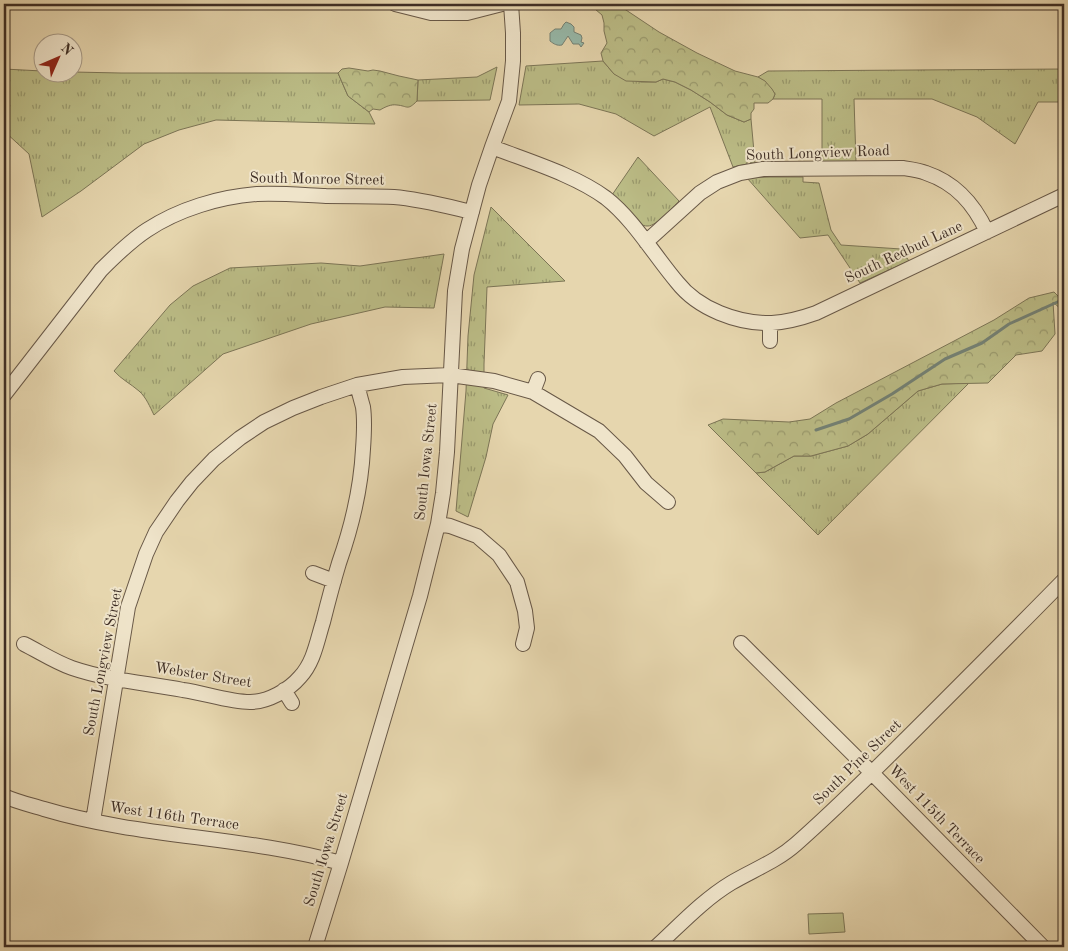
<svg xmlns="http://www.w3.org/2000/svg" width="1068" height="951" font-family="'Old Standard TT',serif">
<style>
.grass{fill:url(#grass-tufts);stroke:#7c7556}
.forest{fill:url(#forest-crowns);stroke:#7c7556}
.garden{fill:#bbbc86;stroke:#7c7556}
.water{fill:#96b9aa;stroke:#738175}
.lines{fill:none;stroke-linecap:round;stroke-linejoin:round}
.stream{stroke:#738175;stroke-width:3}
.minor-casing{stroke:#685847;stroke-width:16}
.minor{stroke:#efe4ca;stroke-width:14}
.labels{text-anchor:middle;dominant-baseline:central;stroke-width:4;stroke-linejoin:round;paint-order:stroke}
.street-label{font-size:15px;fill:#3e2e25;stroke:#efe4ca}
</style>
<defs>
<pattern id="grass-tufts" width="24" height="20" patternUnits="userSpaceOnUse" patternTransform="scale(1.25)"><rect width="24" height="20" fill="#bbbc86"/><path d="M3 7l-1-3M5 7V3M7 7l1-3M15 17l-1-3M17 17v-4M19 17l1-3" fill="none" stroke="#99996d"/></pattern>
<pattern id="forest-crowns" width="20" height="18" patternUnits="userSpaceOnUse" patternTransform="scale(1.25)"><rect width="20" height="18" fill="#bbbc86"/><path d="M2 6a3 3 0 1 1 6 0M12 15a3 3 0 1 1 6 0" fill="none" stroke="#99996d"/></pattern>
</defs>
<rect width="100%" height="100%" fill="#e6d6ae"/>
<filter id="stains"><feTurbulence type="fractalNoise" baseFrequency=".004" numOctaves="4"/><feColorMatrix values="0 0 0 0 .2 0 0 0 0 .09 0 0 0 0 .02 0 0 0 .5 -.17"/></filter>
<radialGradient id="worn" r=".72"><stop offset=".6" stop-color="#630" stop-opacity="0"/><stop offset="1" stop-color="#630" stop-opacity=".3"/></radialGradient>
<path class="grass" d="M 603,61 L 614,74 L 641,82 L 656,82 L 663,79 L 675,82 L 691,90 L 710,102 L 727,115 L 744,122 L 751,119 L 755,163 L 751,163 L 750,160 L 747,160 L 747,164 L 733,167 L 710,107 L 654,136 L 616,114 L 579,104 L 519,105 L 526,66 Z
M 497,67 L 490,100 L 417,101 L 418,80 L 477,77 Z
M 4,69 L 42,71 L 42,72 L 73,72 L 121,73 L 338,73 L 348,96 L 369,112 L 375,124 L 216,120 L 179,130 L 144,144 L 81,191 L 42,217 L 29,154 L 4,131 Z
M 1064,69 L 1064,102 L 1038,102 L 1015,144 L 977,117 L 932,99 L 854,99 L 856,162 L 822,162 L 822,99 L 773,99 L 775,94 L 765,82 L 758,77 L 768,71 Z
M 638,157 L 679,201 C 673,207 656,226 648,226 C 636,227 619,204 612,195 Z
M 770,177 L 803,177 L 803,182 L 819,183 L 831,230 L 841,245 L 901,249 L 909,261 L 860,283 L 828,235 L 800,238 L 747,178 Z
M 491,207 L 565,281 L 487,287 L 484,364 L 484,388 L 508,395 L 493,424 L 486,457 L 468,517 L 456,511 L 466,391 L 468,336 L 474,275 Z
M 444,254 L 434,308 L 385,307 L 311,324 L 223,354 L 154,415 C 150,407 146,397 139,391 C 131,384 121,379 114,371 L 170,305 L 193,286 L 230,268 L 321,263 L 360,266 Z
M 969,383 L 818,535 L 756,473 L 765,472 L 794,456 L 811,456 L 848,446 L 868,434 L 918,391 L 942,384 Z"/>
<path class="forest" d="M 589,4 L 617,4 L 659,32 L 697,53 L 735,71 L 758,77 L 765,81 L 772,89 L 775,94 L 773,99 L 768,103 L 754,103 L 754,109 L 751,113 L 751,119 L 744,122 L 727,115 L 710,102 L 691,90 L 675,82 L 663,79 L 656,82 L 626,81 L 614,74 L 603,61 L 601,53 L 607,43 L 604,31 L 604,23 L 602,15 Z
M 349,68 L 368,71 L 373,70 L 380,71 L 399,76 L 418,80 L 417,101 C 407,111 408,106 397,105 C 391,104 385,107 380,110 L 373,109 L 369,112 L 348,96 L 338,73 L 342,69 Z
M 1064,290 L 1064,312 L 1053,302 L 1055,334 L 1042,351 L 1016,355 L 988,383 L 942,384 L 918,391 L 868,434 L 848,446 L 811,456 L 794,456 L 765,472 L 756,473 L 708,425 L 723,419 L 789,422 L 810,419 L 836,403 L 994,320 L 1029,298 L 1054,292 L 1058,296 Z"/>
<path class="garden" d="M 843,913 L 845,932 L 809,934 L 808,914 Z"/>
<path class="water" d="M 566,22 L 571,24 L 574,27 L 574,32 L 581,35 L 582,38 L 581,42 L 584,43 L 581,47 L 579,44 L 573,44 L 568,36 L 562,45 C 557,46 554,44 550,41 L 550,33 L 555,29 L 561,29 L 564,24 Z"/>
<g class="lines">
<path class="stream" d="M 816,430 L 849,419 L 892,394 L 945,359 L 982,343 L 1009,324 L 1064,299"/>
<defs>
<path id="minor" d="M 395,4 L 431,13 L 467,13 L 502,4
M 492,147 C 528,161 575,175 606,198 C 634,220 654,255 677,282 C 698,309 738,324 772,323 C 787,322 802,318 816,313 L 1064,195
M 646,242 L 700,193 L 717,182 L 740,173 L 763,169 L 903,168 C 910,169 919,170 926,173 C 956,183 974,204 987,232
M 770,341 L 770,323
M 533,392 L 538,379
M 4,395 L 101,270 C 115,256 130,241 147,230 C 179,209 219,197 257,194 C 280,193 303,195 326,196 C 348,196 371,196 394,197 C 420,199 446,206 472,212
M 438,524 L 450,526 L 477,536 L 499,555 L 517,582 L 525,611 L 527,628 L 523,644
M 313,573 L 334,581
M 741,643 L 872,773 L 1043,947
M 24,644 C 40,652 55,662 72,668 C 107,680 146,683 183,690 C 205,693 229,702 250,702 C 268,702 289,690 300,677 C 314,662 317,641 323,622 C 328,602 333,583 339,563 C 352,526 361,489 363,449 C 364,435 365,421 363,407 C 361,400 359,392 357,385
M 284,690 L 292,703
M 4,796 C 17,802 31,805 44,809 C 141,838 244,836 341,863
M 93,821 L 128,607 L 146,554 L 156,532 L 177,501 L 192,482 L 214,459 L 240,438 L 264,422 L 293,408 L 321,397 L 357,385 L 403,377 L 450,375 L 494,381 L 533,392 L 599,431 L 625,456 L 646,483 L 668,502
M 315,947 L 341,863 L 420,596 L 438,524 L 443,493 L 447,452 L 455,291 L 462,249 L 479,185 L 492,147 L 509,101 L 513,61 L 513,33 L 511,4
M 656,947 C 680,925 703,900 731,883 C 753,870 777,861 796,844 C 838,807 877,768 917,728 C 966,679 1015,630 1064,580"/>
</defs>
<use href="#minor" class="minor-casing"/>
<use href="#minor" class="minor"/>
</g>
<g class="labels">
<g class="street-label">
<text transform="translate(818 154) rotate(-2)">South Longview Road</text>
<text transform="translate(317 180) rotate(1)">South Monroe Street</text>
<text transform="translate(904 253) rotate(-25)">South Redbud Lane</text>
<text transform="translate(427 462) rotate(-84)">South Iowa Street</text>
<text transform="translate(104 662) rotate(-79)">South Longview Street</text>
<text transform="translate(203 676) rotate(9)">Webster Street</text>
<text transform="translate(858 763) rotate(-44)">South Pine Street</text>
<text transform="translate(936 815) rotate(46)">West 115th Terrace</text>
<text transform="translate(174 817) rotate(8)">West 116th Terrace</text>
<text transform="translate(327 850) rotate(-73)">South Iowa Street</text>
</g>
</g>
<rect width="1068" height="951" fill="none" stroke="#e6d6ae" stroke-width="20"/>
<rect x="5" y="5" width="1058" height="941" fill="none" stroke="#3e2e25" stroke-width="2.5"/>
<rect x="10" y="10" width="1048" height="931" fill="none" stroke="#3e2e25"/>
<g transform="translate(58 58) rotate(45)"><circle r="24" fill="#efe4ca" stroke="#a89b88"/>
<path d="M0-4L9 19L0 12L-9 19Z" fill="#8f2418"/>
<text y="-8" font-size="14" font-weight="bold" text-anchor="middle" fill="#3e2e25">N</text>
</g>
<rect width="100%" height="100%" filter="url(#stains)"/>
<rect width="100%" height="100%" fill="url(#worn)"/>
</svg>
